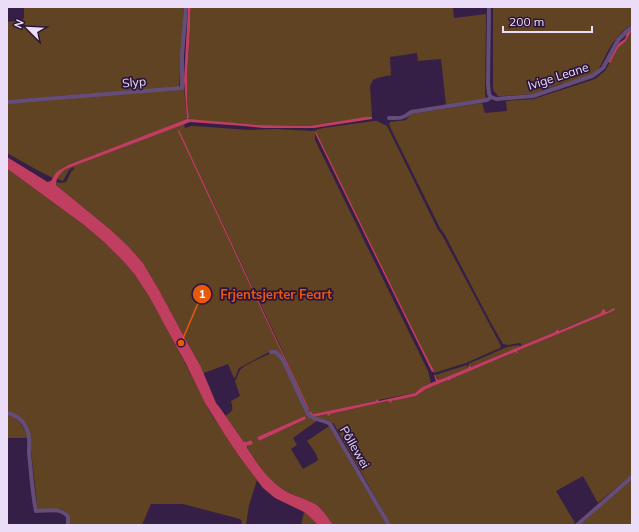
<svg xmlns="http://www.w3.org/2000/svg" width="639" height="532" font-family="Mulish,sans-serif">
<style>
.green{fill:#5f4322;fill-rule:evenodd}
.water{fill:#c03e5f}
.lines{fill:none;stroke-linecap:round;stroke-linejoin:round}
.minor{stroke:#654d79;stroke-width:4}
.labels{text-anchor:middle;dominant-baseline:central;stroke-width:3.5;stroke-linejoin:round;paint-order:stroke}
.street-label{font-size:12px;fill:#ebddf7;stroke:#2c153c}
.leader{fill:none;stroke:#e8590c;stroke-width:1.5}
.callout-dot{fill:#e8590c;stroke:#2c153c;stroke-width:1.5}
.mark-label{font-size:12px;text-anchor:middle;font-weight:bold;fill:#fff}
.callout-label{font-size:13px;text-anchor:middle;font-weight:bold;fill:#e8590c;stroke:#2c153c;stroke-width:3.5;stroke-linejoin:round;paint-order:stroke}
</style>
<rect width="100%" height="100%" fill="#361f47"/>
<path class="green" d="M 24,7 L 184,7 L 179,87 L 7,100 L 7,22 L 23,20 L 24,17 Z
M 191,7 L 453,7 L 454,18 L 486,14 L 485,93 L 486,99 L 446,105 L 441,59 L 418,61 L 417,53 L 390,57 L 391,75 L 377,78 L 373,80 L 370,86 L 372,117 L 309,126 L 258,125 L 190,120 L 188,118 L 189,118 L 187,103 L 187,76 L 190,28 L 190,15 Z
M 493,7 L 632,7 L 632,24 C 622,31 615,39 609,49 C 604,57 602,66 595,73 C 591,77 571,82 564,85 L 563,83 L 533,94 L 504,96 L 498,96 L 494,91 L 493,88 Z
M 632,32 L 632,475 L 598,503 L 583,476 L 556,491 L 575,523 L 573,525 L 391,525 L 334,424 L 327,420 L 314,417 L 327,414 L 329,416 L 329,414 L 389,401 L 391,402 L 395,400 L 416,396 L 426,389 L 448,380 L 451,381 L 451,379 L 515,352 L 517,355 L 518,355 L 517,351 L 604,315 L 614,309 L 607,312 L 602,310 L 601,313 L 559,331 L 556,329 L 555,332 L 522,346 L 520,343 L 508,345 L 503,344 L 491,323 L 445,235 L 440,228 L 392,131 L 389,124 L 390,122 L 406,120 L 411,114 L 482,103 L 485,113 L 507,111 L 506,101 L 534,99 L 595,79 L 605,71 L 618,48 L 626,41 L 630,33 Z
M 184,88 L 187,119 L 185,120 L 68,165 L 58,171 L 53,178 L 37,170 L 7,153 L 7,103 Z
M 374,121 L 377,121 L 387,126 L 438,230 L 442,235 L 501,346 L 500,348 L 466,363 L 434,373 L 316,133 L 315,133 L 315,140 L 428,371 L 431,383 L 422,387 L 415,393 L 378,400 L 376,401 L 313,414 L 309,412 L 277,350 L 273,350 L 239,368 C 237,371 237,377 234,378 L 228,364 L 204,373 L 159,290 L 143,263 L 128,246 L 112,231 L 56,185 L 56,182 L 61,183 L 66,182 L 71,172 L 74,169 L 73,167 L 69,170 L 63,181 L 57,179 L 59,174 L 66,169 L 184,124 L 185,128 L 191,126 L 195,126 L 249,130 L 276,129 L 313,131 L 323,128 ZM 179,130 L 279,343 L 308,409 Z
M 7,169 L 13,173 L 84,225 L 104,242 L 124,262 L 135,275 L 150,298 L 165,324 L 210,412 L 239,456 L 257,480 L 249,505 L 246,525 L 241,525 L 242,521 L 240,519 L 183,504 L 151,504 L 142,525 L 68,525 L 69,516 L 65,511 L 61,509 L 38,509 L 37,504 L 31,450 L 31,437 L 22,420 L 7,412 Z
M 519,345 L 520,347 L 471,367 L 468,364 L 507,347 Z
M 271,353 L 276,354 L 280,358 L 308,415 L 318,420 L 293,438 L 297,445 L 291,449 L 303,469 L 317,461 L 318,460 L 316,454 L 307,441 L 329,426 L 387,525 L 333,525 C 328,518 323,509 315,504 C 305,498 293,496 284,490 C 268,480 257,463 247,448 L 251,440 L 246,442 L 243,441 L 225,416 C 234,411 233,410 231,401 L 240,396 L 235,381 C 238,377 238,372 241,369 C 246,364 264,357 271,353 ZM 305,416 L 306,419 L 259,441 L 257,437 Z
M 467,365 L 468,368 L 439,380 L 435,375 Z
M 7,414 C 20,418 23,426 28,438 L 7,438 Z
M 632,479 L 632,525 L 580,525 Z
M 304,512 L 309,516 L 318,525 L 301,525 Z"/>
<path class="water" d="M 188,7 L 191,7 L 190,15 L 190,28 L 187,76 L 187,103 L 189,118 L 188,118 L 188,119 L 258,125 L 309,126 L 366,117 L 372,117 L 372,119 L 314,128 L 263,128 L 244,126 L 190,122 L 66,169 C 60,173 56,178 56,185 L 112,231 L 128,246 L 143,263 L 159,290 L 187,342 L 201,367 L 216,403 L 220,408 L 243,441 L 246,442 L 251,440 L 253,444 L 247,446 L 247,448 C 257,463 268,480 284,490 C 293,496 305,498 315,504 C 323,509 328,518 333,525 L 318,525 L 309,516 L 304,512 L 275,498 L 263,488 L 239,456 L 223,432 L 205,403 L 186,364 L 150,298 L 135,275 L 124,262 L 104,242 L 84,225 L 13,173 L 7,169 L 7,157 L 46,181 L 47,182 L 51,181 L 55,174 L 58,171 L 68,165 L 187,119 L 184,80 Z
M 632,29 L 632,32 L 630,33 L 626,41 L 618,48 L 610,63 L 608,62 L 616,47 L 619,43 L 625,39 L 627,33 Z
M 179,130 L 309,409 L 308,409 L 178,131 Z
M 316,132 L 421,346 L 434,371 L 432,372 L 431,370 L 315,133 Z
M 614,308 L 615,310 L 604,315 L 517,351 L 518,355 L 515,352 L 451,379 L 450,381 L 448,380 L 426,389 L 416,396 L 392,401 L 391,403 L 388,401 L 330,414 L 330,415 L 328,416 L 327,414 L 314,417 L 311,415 L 309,412 L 310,411 L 313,414 L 376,401 L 377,399 L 379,401 L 415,393 L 422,387 L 436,381 L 434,375 L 435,375 L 437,379 L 439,380 L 468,368 L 469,365 L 471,367 L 555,332 L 557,329 L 559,331 L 601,313 L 602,310 L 604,309 L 605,311 L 607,312 Z
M 305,416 L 306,419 L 259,441 L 257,437 Z"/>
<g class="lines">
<path class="minor" d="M 489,7 L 488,84 L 489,94 L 491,97
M 7,102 L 182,88 L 182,55 L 186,7
M 389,118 C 399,118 403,119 411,112 L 487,100 L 491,97 L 496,99 L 533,96 L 592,76 L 599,71 L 603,68 L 618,40 L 627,31 L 632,27
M 271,352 L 276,352 L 283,360 L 308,414 C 314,421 323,419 330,424 L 389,525
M 7,413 C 18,415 25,423 28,433 C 30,439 29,446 29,452 C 31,471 32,492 36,511 C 47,511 62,507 68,517 L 68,525
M 577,525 L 632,477"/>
</g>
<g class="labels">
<g class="street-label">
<text transform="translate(558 76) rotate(-18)">Ivige Leane</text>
<text transform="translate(134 82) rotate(-5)">Slyp</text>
<text transform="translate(355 447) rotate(60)">Pôllewei</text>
</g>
</g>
<path class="leader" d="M181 343L202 294"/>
<g class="callout-dot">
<circle cx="181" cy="343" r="4"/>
<circle cx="202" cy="294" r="10"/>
</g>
<g class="mark-label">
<text x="202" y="298">1</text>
</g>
<g class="callout-label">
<text x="276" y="299">Frjentsjerter Feart</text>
</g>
<rect width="639" height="532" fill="none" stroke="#ebddf7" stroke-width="16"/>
<g transform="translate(28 28) rotate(294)" stroke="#2c153c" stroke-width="3" paint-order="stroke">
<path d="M0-3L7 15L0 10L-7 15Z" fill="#ebddf7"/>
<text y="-6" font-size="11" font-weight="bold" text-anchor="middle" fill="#ebddf7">N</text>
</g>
<path d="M503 26v6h89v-6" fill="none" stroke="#ebddf7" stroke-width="2"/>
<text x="509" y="26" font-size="12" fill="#ebddf7" stroke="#2c153c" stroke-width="3" paint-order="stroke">200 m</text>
</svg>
